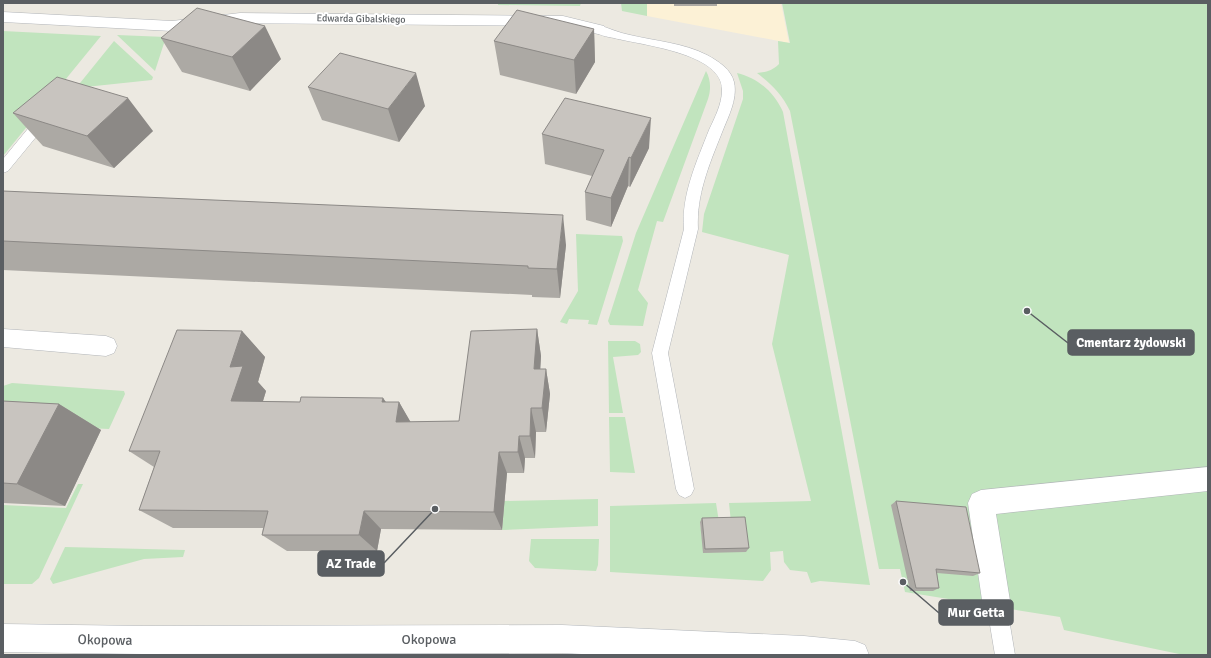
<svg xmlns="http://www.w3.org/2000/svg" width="1211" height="658" font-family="Signika,sans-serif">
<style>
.commercial{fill:#fcf1d6}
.green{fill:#c1e4be}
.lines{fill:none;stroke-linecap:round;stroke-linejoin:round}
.service-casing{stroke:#b2b5b9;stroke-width:1}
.pedestrian-casing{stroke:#b2b5b9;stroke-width:1}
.minor-casing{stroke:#b2b5b9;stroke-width:1}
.secondary-casing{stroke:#b3b7bc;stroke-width:1}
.service{fill:#fff;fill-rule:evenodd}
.pedestrian{fill:#fff;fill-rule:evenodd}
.minor{fill:#fff;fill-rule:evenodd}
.secondary{fill:#fff;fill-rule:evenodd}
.wall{fill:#aca9a4}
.shaded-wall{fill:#8c8986}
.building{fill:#c8c4bf;stroke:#8c8986}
.labels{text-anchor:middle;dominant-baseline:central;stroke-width:4;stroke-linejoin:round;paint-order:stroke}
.far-street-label{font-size:10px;fill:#5a5e62;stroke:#fff}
.near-street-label{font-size:14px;fill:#5a5e62;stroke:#fff}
.leader{fill:none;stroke:#5a5e62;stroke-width:1.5}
.callout-dot{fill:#5a5e62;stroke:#fff;stroke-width:1.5}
.callout{fill:#5a5e62;stroke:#5a5e62;stroke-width:1.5}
.callout-label{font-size:13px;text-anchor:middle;font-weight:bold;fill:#fff}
</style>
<rect width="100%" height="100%" fill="#ece9e1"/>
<path class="commercial" d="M 647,3 L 781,3 L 789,43 L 647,16 Z"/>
<path class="green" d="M 498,3 L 581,3 L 580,6 L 498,5 Z
M 621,3 L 647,3 L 647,16 L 622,11 Z
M 782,3 L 1208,3 L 1208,655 L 1184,655 L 1064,630 L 1060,617 L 905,592 L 900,569 L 879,569 L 790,111 C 782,94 771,84 757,73 C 766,72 772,71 779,64 L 778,41 L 790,43 Z
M 3,31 L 101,36 L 3,156 Z
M 117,35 L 166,37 L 155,71 Z
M 114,41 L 153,77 L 152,80 L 76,88 Z
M 706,71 C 711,80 711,90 708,99 L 663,222 L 657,221 L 638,290 L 648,303 L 643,326 L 610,325 L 608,321 L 636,233 Z
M 737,73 C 758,78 774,92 783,112 L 870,585 L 820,581 L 811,583 L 807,572 L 790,570 L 784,562 L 783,551 L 770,552 L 771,570 L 763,581 L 610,572 L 610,506 L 716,503 L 719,522 L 700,523 L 704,553 L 731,522 L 729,503 L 811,501 L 772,344 L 789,255 L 702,232 L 704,214 L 743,99 L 743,91 Z
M 576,234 L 622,236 L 623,241 L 597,325 L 588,324 L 589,320 L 569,319 L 567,324 L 560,322 L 578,291 Z
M 608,341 L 635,341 L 640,344 L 641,352 L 638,355 L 613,357 L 623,413 L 609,413 Z
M 12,383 L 124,391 L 125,394 L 109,429 L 3,424 L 3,386 Z
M 609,417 L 625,417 L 635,473 L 610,472 Z
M 78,484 L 83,484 L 39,578 L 32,584 L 3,584 L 3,505 L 66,508 Z
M 598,499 L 598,526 L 502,530 L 504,501 Z
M 531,539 L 599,539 L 598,565 L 596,571 L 535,568 L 529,561 Z
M 65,547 L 185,550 L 183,557 L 144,559 L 53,584 L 50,579 Z"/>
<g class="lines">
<defs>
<path id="service" d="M 598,25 C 609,28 619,33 630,35 C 655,41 684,43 707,55 C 718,61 731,69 734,82 C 738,100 727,119 721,135 C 709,165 696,196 698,229 L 668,353 L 694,489 L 691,495 L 685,498 L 679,495 L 676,489 L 652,353 L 684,229 C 681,195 697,161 709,130 C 715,117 722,104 722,90 C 723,53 641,45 614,38 C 608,37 596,35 592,29 Z
M 45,113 L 50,114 L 51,117 L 50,120 L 8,171 L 3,173 L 3,159 L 40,114 Z
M 997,597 L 1004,600 L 1007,607 L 1015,655 L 995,655 L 987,607 L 990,600 Z"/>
<path id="pedestrian" d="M 1208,467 L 1208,491 L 996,514 L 1011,607 L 1007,617 L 997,621 L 987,617 L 983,607 L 968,503 L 972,494 L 981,490 Z"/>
<path id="minor" d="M 3,12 L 172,21 L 240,13 L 563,16 L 604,26 L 606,29 L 604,32 L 598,34 L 563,26 L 240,23 L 172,31 L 3,22 Z
M 3,329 L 106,336 L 114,339 L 117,346 L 114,353 L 106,356 L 3,347 Z"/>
<path id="secondary" d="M 3,624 L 143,626 L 562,625 L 804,636 L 855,641 L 865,645 L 869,655 L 602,655 L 562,653 L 143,654 L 3,652 Z"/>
</defs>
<use href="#service" class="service-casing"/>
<use href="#pedestrian" class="pedestrian-casing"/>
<use href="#minor" class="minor-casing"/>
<use href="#secondary" class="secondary-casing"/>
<use href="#service" class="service"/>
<use href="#pedestrian" class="pedestrian"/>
<use href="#minor" class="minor"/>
<use href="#secondary" class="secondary"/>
</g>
<path class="wall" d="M 674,3 L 717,3 L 717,6 L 674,6 Z
M 594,29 L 595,62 L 576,94 L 500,75 L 494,41 Z
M 161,38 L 281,59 L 250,91 L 182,72 Z
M 308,87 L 425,106 L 399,142 L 322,120 Z
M 13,113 L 153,131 L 114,168 L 43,146 Z
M 542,134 L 649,148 L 630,187 L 628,186 L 611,227 L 586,220 L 585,192 L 592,176 L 545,164 Z
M 3,191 L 566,245 L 560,298 L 532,297 L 532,295 L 3,270 Z
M 537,329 L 541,356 L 540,369 L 546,369 L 550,394 L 546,432 L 536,432 L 535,458 L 525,458 L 524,473 L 507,473 L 502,530 L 381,529 L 377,551 L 287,551 L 262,535 L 263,528 L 173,528 L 139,510 L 154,467 L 129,451 L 242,331 L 265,357 L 258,382 L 266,391 L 263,401 L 300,402 L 383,398 L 386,402 L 399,402 L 410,422 L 459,421 Z
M 3,401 L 59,404 L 101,430 L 65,506 L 3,503 Z
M 896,501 L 980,573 L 973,576 L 937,573 L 939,588 L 933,591 L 910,591 L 891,505 Z
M 702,518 L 749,548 L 746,552 L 703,553 L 700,522 Z"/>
<path class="shaded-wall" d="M 265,26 L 281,59 L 250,91 L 232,57 Z
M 594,29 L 595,62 L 576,94 L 574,60 Z
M 416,73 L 425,106 L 399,142 L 388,109 Z
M 128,98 L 153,131 L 114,168 L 87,136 Z
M 651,118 L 649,148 L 630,187 L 631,158 Z
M 629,157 L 628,186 L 611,227 L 611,198 Z
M 563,215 L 566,245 L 560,298 L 557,269 Z
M 537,329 L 541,356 L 539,394 L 534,369 Z
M 242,331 L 265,357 L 258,382 L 266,391 L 256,424 L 231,401 L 230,367 Z
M 546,369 L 550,394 L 546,432 L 542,408 Z
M 383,398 L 396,418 L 399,402 L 413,426 L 410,445 L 382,402 Z
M 59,404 L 101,430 L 65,506 L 17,484 Z
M 531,408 L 536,432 L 535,458 L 530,436 Z
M 519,436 L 525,458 L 524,473 L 518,452 Z
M 499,452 L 507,473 L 502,530 L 494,512 Z
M 364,511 L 381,529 L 377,551 L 359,535 Z"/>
<path class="building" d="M 197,8 L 265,26 L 232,57 L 161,38 Z
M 517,10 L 594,29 L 574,60 L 494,41 Z
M 340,53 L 416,73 L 388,109 L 308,87 Z
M 57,77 L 128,98 L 87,136 L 13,113 Z
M 565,98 L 651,118 L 631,158 L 629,157 L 611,198 L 585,192 L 604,150 L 542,134 Z
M 3,191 L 563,215 L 557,269 L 528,268 L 528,266 L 3,241 Z
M 537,329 L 534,369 L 546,369 L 542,408 L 531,408 L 530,436 L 519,436 L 518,452 L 499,452 L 494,512 L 364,511 L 359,535 L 262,535 L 268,511 L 139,510 L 160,451 L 129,451 L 177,330 L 242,331 L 230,367 L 243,366 L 231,401 L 300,402 L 301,397 L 383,398 L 382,402 L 399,402 L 396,422 L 459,421 L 471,331 Z
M 3,401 L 59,404 L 17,484 L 3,483 Z
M 896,501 L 966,507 L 980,573 L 936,569 L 939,588 L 916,588 Z
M 745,517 L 749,548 L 705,549 L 702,518 Z"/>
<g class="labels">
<g class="far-street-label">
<text transform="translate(361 19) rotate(1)">Edwarda Gibalskiego</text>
</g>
<g class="near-street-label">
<text x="429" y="639">Okopowa</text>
<text transform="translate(105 640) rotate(1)">Okopowa</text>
</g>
</g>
<path class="leader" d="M1027 311L1068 343M435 509L384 563M903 582L939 613"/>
<g class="callout-dot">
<circle cx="1027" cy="311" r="4"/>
<circle cx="435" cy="509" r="4"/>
<circle cx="903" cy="582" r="4"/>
</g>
<g class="callout">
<rect x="1068" y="330" width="126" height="25" rx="4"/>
<rect x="318" y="551" width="66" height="25" rx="4"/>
<rect x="939" y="600" width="74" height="25" rx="4"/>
</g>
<g class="callout-label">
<text x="1131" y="347">Cmentarz żydowski</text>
<text x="351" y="568">AZ Trade</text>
<text x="976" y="617">Mur Getta</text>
</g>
<rect width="1211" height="658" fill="none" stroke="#5a5e62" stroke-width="8"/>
</svg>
